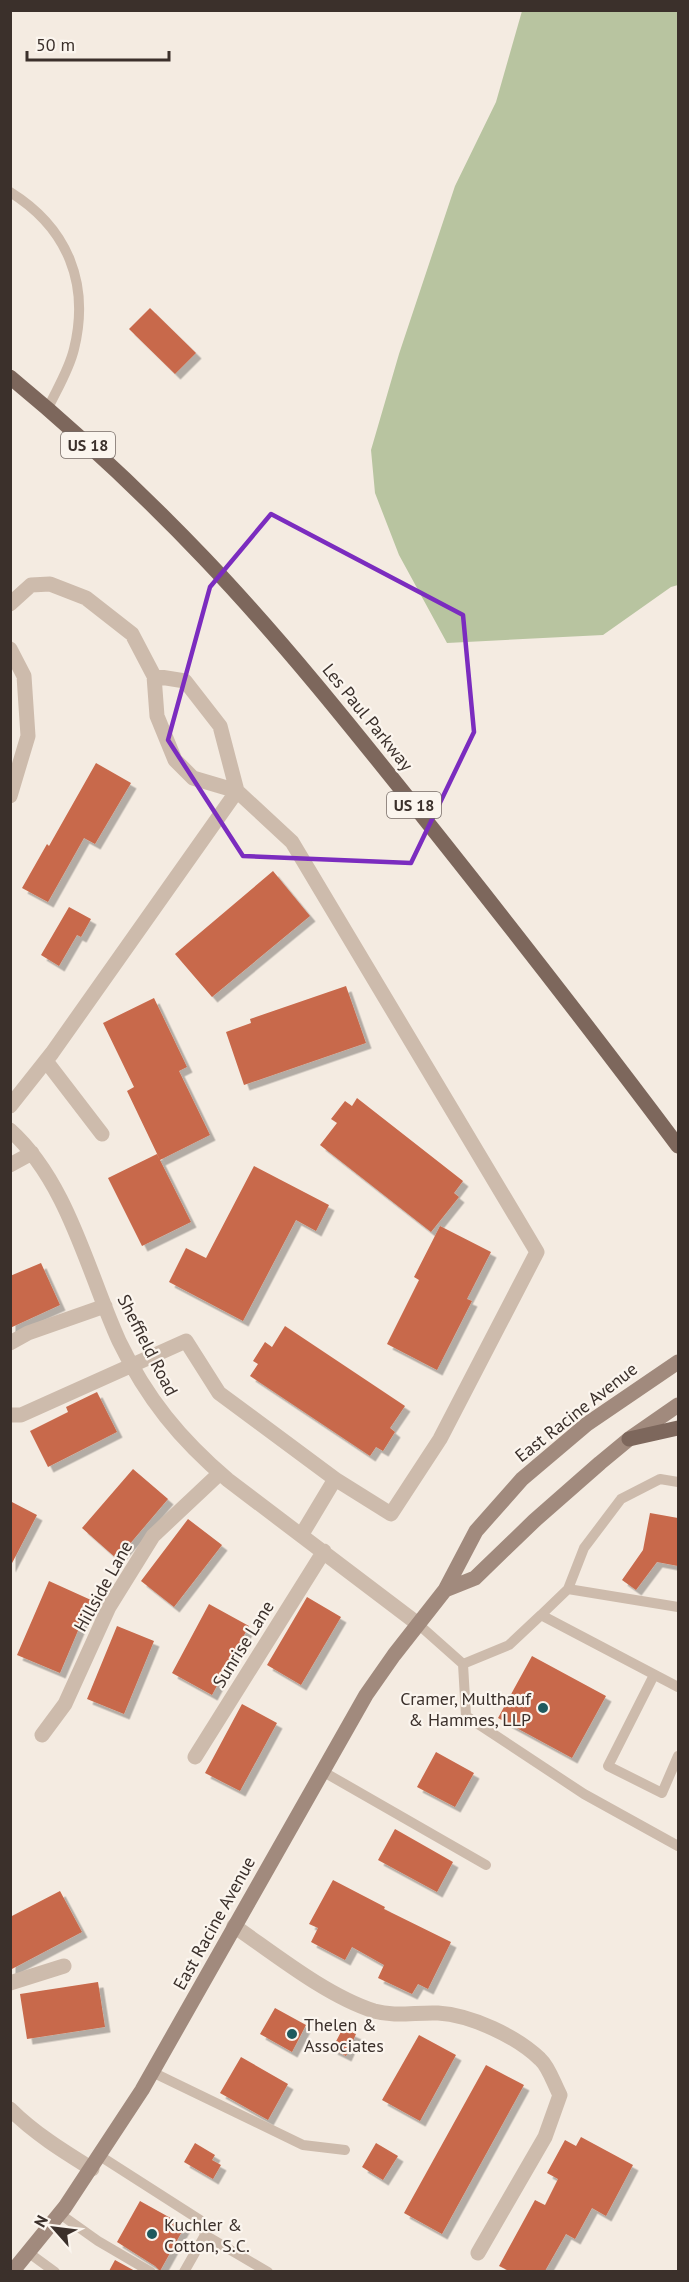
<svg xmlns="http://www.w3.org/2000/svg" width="689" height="2282" font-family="'PT Sans',sans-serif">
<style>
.green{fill:#b8c4a0}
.building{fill:#c8694b;filter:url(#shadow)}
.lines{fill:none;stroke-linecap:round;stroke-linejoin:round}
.lane{stroke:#cdbbac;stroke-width:10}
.street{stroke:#cdbbac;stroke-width:15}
.secondary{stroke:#a18a7d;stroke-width:15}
.primary{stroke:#7d675c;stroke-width:15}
.marked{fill:none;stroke:#7b2cbf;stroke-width:4.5;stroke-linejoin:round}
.poi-dot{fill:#1f5a5e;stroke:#fbf5ee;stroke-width:2}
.labels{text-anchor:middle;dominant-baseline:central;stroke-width:4.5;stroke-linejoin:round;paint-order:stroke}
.shield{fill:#fbf5ee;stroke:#756b66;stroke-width:1.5}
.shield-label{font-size:16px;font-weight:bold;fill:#3b302b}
.street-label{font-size:18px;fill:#3b302b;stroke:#fbf5ee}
.poi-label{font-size:18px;fill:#3b302b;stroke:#fbf5ee;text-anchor:start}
</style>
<defs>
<filter id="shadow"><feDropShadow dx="5.5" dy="5.5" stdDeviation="0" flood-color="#0004"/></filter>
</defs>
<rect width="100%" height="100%" fill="#f4ebe1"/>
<path class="green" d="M 522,11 L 678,11 L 678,585 L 671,587 L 603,635 L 447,643 L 399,555 L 375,493 L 371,450 L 399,354 L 455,186 L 496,102 Z"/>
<path class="building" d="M 150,308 L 196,353 L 175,374 L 129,329 Z
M 96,763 L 131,783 L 95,844 L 84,838 L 48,902 L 22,888 L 47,844 L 49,846 Z
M 273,871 L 310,916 L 212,997 L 175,954 Z
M 69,907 L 91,919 L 81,937 L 77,935 L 59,966 L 41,955 Z
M 346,986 L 366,1043 L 244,1085 L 226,1032 L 251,1023 L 250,1019 Z
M 154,998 L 187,1067 L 179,1071 L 210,1135 L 160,1160 L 127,1091 L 134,1087 L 103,1023 Z
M 357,1098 L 463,1181 L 454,1193 L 459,1197 L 431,1232 L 320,1145 L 337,1123 L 331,1119 L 345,1101 L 352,1106 Z
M 157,1154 L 191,1222 L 142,1246 L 108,1178 Z
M 254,1166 L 329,1205 L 316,1231 L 296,1220 L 243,1321 L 169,1282 L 186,1248 L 206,1258 Z
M 440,1226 L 491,1252 L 467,1299 L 472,1301 L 437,1370 L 387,1344 L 419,1280 L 414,1277 Z
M 41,1263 L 60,1305 L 10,1328 L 10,1276 Z
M 285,1326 L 405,1406 L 390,1428 L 395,1432 L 383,1451 L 376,1447 L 370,1456 L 250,1376 L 258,1364 L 253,1361 L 265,1342 L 272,1347 Z
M 97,1392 L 117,1432 L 48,1467 L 30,1431 L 68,1412 L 66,1407 Z
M 133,1469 L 168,1499 L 117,1559 L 82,1528 Z
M 10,1501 L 37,1515 L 10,1567 Z
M 650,1513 L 678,1518 L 678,1566 L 657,1562 L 636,1590 L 622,1580 L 643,1550 Z
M 188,1519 L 222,1545 L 174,1607 L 141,1581 Z
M 49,1581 L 91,1600 L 60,1673 L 17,1655 Z
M 307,1597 L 341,1617 L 301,1685 L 267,1665 Z
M 209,1604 L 249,1626 L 212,1695 L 172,1673 Z
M 117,1626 L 154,1641 L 124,1714 L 87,1699 Z
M 532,1656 L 606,1696 L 572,1758 L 498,1718 Z
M 242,1704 L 277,1723 L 240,1791 L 205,1773 Z
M 436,1752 L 474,1773 L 455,1807 L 417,1787 Z
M 395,1829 L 453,1862 L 437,1892 L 378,1860 Z
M 333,1880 L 385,1907 L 384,1909 L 451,1942 L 428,1989 L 418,1984 L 412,1994 L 378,1978 L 384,1965 L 352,1947 L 345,1960 L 311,1942 L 318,1928 L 309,1924 Z
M 60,1891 L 82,1932 L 10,1970 L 10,1917 Z
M 98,1982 L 105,2027 L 27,2039 L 20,1994 Z
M 275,2008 L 306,2025 L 292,2052 L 260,2034 Z
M 343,2028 L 356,2034 L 346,2056 L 332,2049 Z
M 419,2035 L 456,2055 L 420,2121 L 382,2100 Z
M 241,2057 L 288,2084 L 268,2120 L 220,2093 Z
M 486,2065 L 524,2085 L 442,2234 L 404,2213 Z
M 581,2137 L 633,2165 L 606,2216 L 592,2208 L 575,2239 L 566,2234 L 545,2271 L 509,2271 L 499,2266 L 535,2200 L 545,2205 L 558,2179 L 547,2173 L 565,2140 L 576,2146 Z
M 195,2143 L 215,2155 L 212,2160 L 221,2165 L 213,2179 L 184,2162 Z
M 376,2143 L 398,2156 L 383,2180 L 362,2167 Z
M 140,2201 L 185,2226 L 160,2271 L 155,2266 L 117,2242 Z
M 115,2260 L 135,2271 L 109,2271 Z"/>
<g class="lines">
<path class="lane" d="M 10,192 C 68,228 90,284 74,349 C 69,370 57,389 48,408
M 568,1589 L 584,1548 L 621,1499 L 660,1479 L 678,1482
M 541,1615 L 568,1589 L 678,1607
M 418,1624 L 463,1664 L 466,1716 L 584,1794 L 678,1846
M 463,1664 L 509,1645 L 541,1615 L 678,1687
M 654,1675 L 608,1766 L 662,1793 L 678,1756
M 322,1771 L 486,1865
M 152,2072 L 303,2145 L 345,2150
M 100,2156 L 200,2220 L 205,2235 L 268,2272
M 60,2214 L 98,2241 L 151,2272
M 29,2253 L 55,2272
M 184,2272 L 205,2235"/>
<path class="street" d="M 10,604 L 31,585 L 50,584 L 86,598 L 132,634 L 154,676 L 157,716 L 175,760 L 193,778 L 237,791 L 292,842 L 537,1252 L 440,1439 L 391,1514 L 335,1479 L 302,1534
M 10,649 L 24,676 L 28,736 L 10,796
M 46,1061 L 102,1134
M 10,1106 L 52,1053 L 237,791 L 220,726 L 185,681 L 154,676
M 10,1130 C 68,1182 88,1273 119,1341 C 147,1399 180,1439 228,1480 L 418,1624
M 10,1165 L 32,1153
M 10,1343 L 28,1333 L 105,1306
M 10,1415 L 21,1415 L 186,1341 L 219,1393 L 335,1479
M 42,1735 L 65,1704 L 109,1607 L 153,1536 L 220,1473
M 195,1757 L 324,1551
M 234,1926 C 276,1955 327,1996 374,2011 C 395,2017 416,2012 438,2013 C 471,2015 516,2036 540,2059 C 549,2067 554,2084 560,2095 L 545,2137 L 478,2253
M 10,1983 L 64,1966
M 10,2109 C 34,2133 63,2151 92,2169"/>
<path class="secondary" d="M 445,1590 L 475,1578 L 534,1521 L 600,1463 L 629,1439 L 678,1405
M 12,2272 L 65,2207 L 142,2090 L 366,1695 L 394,1655 L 445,1590 L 476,1531 L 522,1479 L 587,1424 L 678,1362"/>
<path class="primary" d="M 10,377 C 79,434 144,495 205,559 C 283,641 353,729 424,818 C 510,926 595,1035 678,1146
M 629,1439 L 678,1428"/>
</g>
<path class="marked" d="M 271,514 L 463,615 L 474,732 L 411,863 L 243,856 L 168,740 L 210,587 Z"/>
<g class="poi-dot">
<circle cx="543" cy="1708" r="6"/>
<circle cx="292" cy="2034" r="6"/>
<circle cx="152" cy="2234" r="6"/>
</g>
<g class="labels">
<g class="shield">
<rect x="61" y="432" width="54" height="26" rx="4.5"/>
<rect x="387" y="792" width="54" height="26" rx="4.5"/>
</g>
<g class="shield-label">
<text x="88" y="445">US 18</text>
<text x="414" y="805">US 18</text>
</g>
<g class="street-label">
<text transform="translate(368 717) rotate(51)">Les Paul Parkway</text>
<text transform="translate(148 1345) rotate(63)">Sheffield Road</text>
<text transform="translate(576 1412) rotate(-38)">East Racine Avenue</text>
<text transform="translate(103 1586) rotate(-61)">Hillside Lane</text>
<text transform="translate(243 1644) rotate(-58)">Sunrise Lane</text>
<text transform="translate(214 1923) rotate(-61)">East Racine Avenue</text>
</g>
<g class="poi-label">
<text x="531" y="1698" text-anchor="end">Cramer, Multhauf<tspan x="531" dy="21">&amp; Hammes, LLP</tspan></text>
<text x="304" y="2024">Thelen &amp;<tspan x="304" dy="21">Associates</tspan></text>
<text x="164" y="2224">Kuchler &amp;<tspan x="164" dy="21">Cotton, S.C.</tspan></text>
</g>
</g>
<rect width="689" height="2282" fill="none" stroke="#3b302b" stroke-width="24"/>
<g transform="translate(54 2228) rotate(298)" stroke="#fbf5ee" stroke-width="4.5" paint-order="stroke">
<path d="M0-4.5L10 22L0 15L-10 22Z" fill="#3b302b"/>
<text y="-9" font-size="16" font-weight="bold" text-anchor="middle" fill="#3b302b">N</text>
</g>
<path d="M27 51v9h142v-9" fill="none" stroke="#3b302b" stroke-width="3"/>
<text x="36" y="51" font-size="18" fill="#3b302b" stroke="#fbf5ee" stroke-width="4.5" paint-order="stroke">50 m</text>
</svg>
